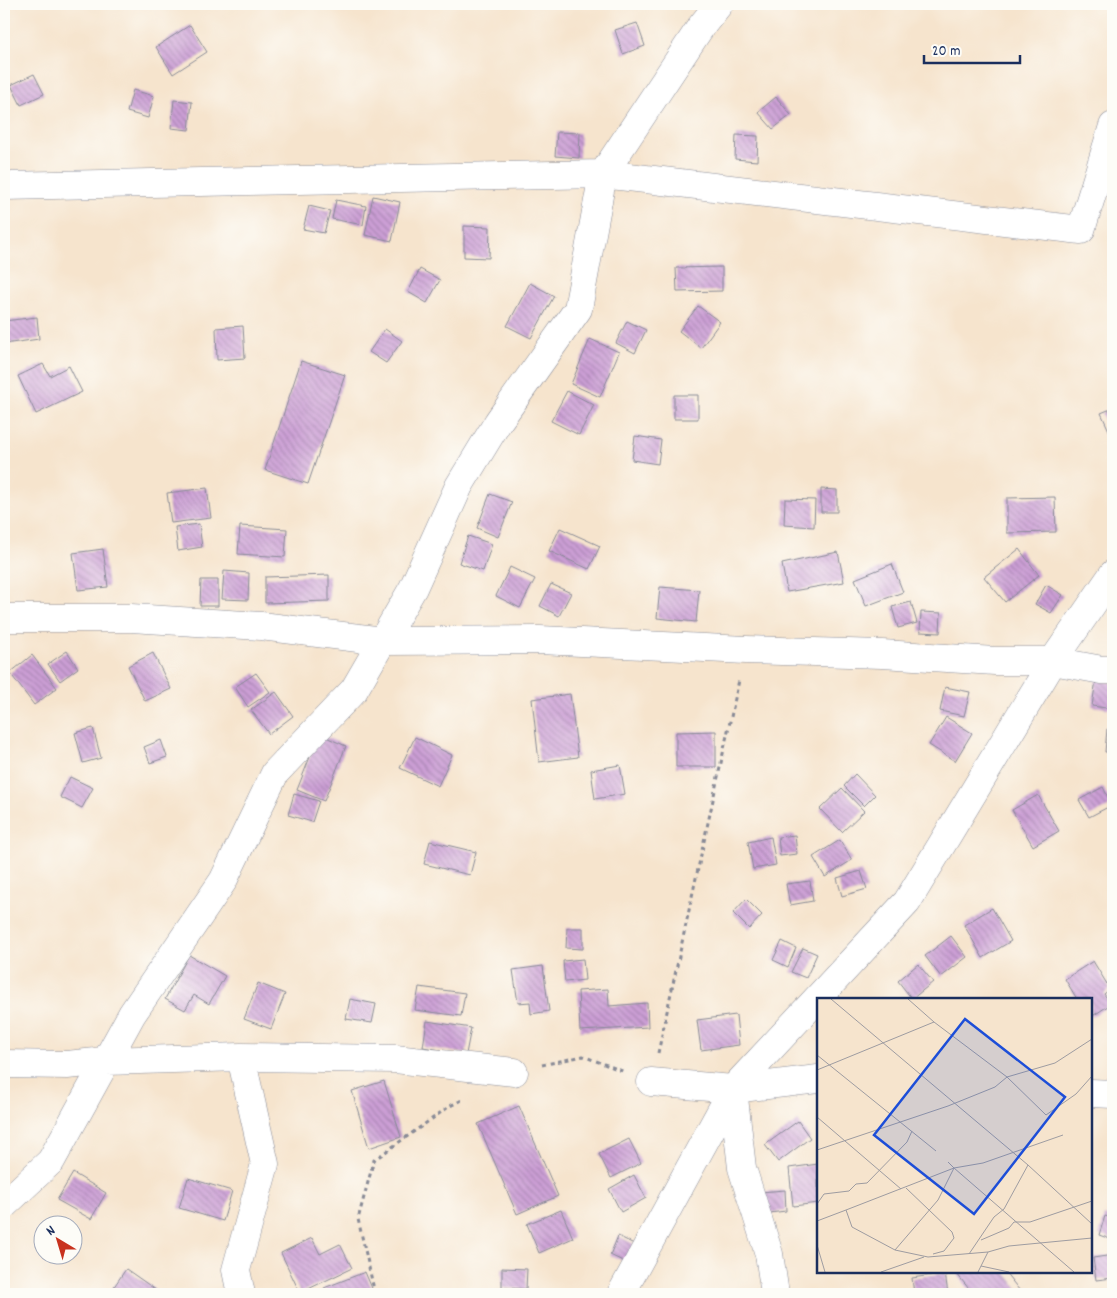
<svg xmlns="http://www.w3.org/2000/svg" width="1117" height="1298" font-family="Dekko,sans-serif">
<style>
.building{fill:url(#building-back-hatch)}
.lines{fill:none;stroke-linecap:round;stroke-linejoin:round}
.minor-casing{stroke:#888a96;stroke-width:29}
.path{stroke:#888a96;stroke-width:3;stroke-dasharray:4 4;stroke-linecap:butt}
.minor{stroke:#fff;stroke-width:28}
.inset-road{fill:none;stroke:#9e9ca1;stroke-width:1}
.view{fill:#1d4ed8;fill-opacity:0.15;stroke:#1d4ed8;stroke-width:2.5}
.inset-edge{fill:none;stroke:#1b2f5e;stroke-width:2.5}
</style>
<defs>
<pattern id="building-back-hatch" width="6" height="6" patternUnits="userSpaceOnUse" patternTransform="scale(1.25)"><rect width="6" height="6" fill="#cc9fd5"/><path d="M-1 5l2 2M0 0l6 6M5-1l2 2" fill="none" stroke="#a582b0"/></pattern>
</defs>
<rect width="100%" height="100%" fill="#fdfcf7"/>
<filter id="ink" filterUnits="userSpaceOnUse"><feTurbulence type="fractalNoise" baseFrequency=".02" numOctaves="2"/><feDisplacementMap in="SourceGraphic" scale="10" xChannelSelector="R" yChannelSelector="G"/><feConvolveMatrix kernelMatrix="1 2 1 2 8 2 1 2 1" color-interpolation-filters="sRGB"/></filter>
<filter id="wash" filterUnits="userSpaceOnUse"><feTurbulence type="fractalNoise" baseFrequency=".0096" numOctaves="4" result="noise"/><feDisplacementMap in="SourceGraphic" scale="20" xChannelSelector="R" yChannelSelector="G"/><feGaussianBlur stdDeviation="1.12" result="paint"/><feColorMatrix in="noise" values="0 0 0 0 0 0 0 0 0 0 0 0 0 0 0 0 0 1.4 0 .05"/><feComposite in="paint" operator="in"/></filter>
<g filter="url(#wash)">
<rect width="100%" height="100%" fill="#f6e4cd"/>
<g id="blocks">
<path class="building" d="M 637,23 L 645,46 L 623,54 L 615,30 Z
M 190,25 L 207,52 L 173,74 L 156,47 Z
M 34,74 L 44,94 L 21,105 L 11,85 Z
M 133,90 L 154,96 L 148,118 L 127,112 Z
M 776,97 L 791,115 L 773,129 L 758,112 Z
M 174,100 L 192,102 L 189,130 L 171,128 Z
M 557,132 L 580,133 L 579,158 L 555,156 Z
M 736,135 L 758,136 L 757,161 L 735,159 Z
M 373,196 L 400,202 L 392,241 L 365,235 Z
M 336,200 L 366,206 L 363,225 L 332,219 Z
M 309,206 L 330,211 L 324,233 L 303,229 Z
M 464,226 L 490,227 L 489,258 L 464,257 Z
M 722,267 L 722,291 L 677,292 L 676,268 Z
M 420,269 L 440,280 L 427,303 L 408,292 Z
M 530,283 L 554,296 L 531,338 L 507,326 Z
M 698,306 L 720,322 L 701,348 L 679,331 Z
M 37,317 L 39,339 L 4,344 L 4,321 Z
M 627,321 L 646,330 L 635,353 L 616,343 Z
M 243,326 L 245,358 L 217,360 L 216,328 Z
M 385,329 L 402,341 L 386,363 L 369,352 Z
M 590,339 L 619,352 L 600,397 L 571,384 Z
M 301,361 L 345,375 L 308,484 L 265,470 Z
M 43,364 L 50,376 L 69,366 L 82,392 L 36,414 L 18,376 Z
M 567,391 L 594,405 L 579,435 L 551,421 Z
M 674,395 L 698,395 L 698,419 L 674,419 Z
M 1113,408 L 1113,437 L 1112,437 L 1101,413 Z
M 635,436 L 661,440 L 658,464 L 632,460 Z
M 207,488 L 211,518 L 171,523 L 167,493 Z
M 821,489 L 837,490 L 837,512 L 821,512 Z
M 490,494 L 512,502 L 498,537 L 477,528 Z
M 1055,497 L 1056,532 L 1007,533 L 1007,498 Z
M 785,499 L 815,500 L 814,527 L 784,525 Z
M 199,524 L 202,547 L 178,551 L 175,527 Z
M 240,526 L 287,529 L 285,557 L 238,554 Z
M 560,528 L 600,546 L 589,569 L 549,551 Z
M 468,536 L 492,544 L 483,571 L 459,563 Z
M 103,549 L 108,587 L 78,590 L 73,553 Z
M 1019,549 L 1039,575 L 1005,602 L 984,577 Z
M 838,552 L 844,582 L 787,592 L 782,564 Z
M 892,564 L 903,592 L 866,606 L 855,579 Z
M 510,567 L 535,579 L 520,608 L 496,596 Z
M 224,571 L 249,573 L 248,600 L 222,599 Z
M 329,575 L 329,601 L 265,603 L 265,577 Z
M 201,580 L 218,580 L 218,606 L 200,606 Z
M 551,584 L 571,593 L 559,616 L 540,606 Z
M 1046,585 L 1063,595 L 1051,613 L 1035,604 Z
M 660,587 L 699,590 L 696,622 L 657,618 Z
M 911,602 L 917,623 L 898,628 L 892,607 Z
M 921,612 L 941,613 L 940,633 L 920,632 Z
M 67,651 L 78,668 L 60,681 L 48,664 Z
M 153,653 L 171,689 L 145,701 L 128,666 Z
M 32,655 L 57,688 L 34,705 L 10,673 Z
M 256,673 L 270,692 L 248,707 L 235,687 Z
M 1096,680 L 1113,683 L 1113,709 L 1092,706 Z
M 945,687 L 970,692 L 964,716 L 940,711 Z
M 276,692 L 293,716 L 269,734 L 251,710 Z
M 570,694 L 578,757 L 539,762 L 532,699 Z
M 946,717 L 972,733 L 955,761 L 929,745 Z
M 93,728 L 101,758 L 83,763 L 75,733 Z
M 1107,729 L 1113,729 L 1113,752 L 1105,752 Z
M 716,731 L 716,767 L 676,767 L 676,732 Z
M 319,734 L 346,746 L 324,801 L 297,790 Z
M 415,737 L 452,755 L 438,786 L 400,768 Z
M 161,740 L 167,757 L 150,763 L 144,747 Z
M 620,765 L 625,794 L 595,799 L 591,770 Z
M 855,774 L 875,795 L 864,806 L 844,786 Z
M 70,777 L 93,788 L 82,808 L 60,797 Z
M 1103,787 L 1112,805 L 1089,817 L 1079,800 Z
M 842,788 L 864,811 L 842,832 L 820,809 Z
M 294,794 L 319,801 L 312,822 L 288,815 Z
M 1038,795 L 1059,831 L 1033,846 L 1012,810 Z
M 795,835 L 797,854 L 780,856 L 778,837 Z
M 771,837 L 776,865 L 753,869 L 748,842 Z
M 840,840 L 852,860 L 825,877 L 813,857 Z
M 430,841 L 476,852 L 470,875 L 424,864 Z
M 861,871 L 867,889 L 842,896 L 837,878 Z
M 810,881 L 813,901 L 790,905 L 786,884 Z
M 746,899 L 762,915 L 749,929 L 733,913 Z
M 992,908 L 1011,941 L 983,958 L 964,925 Z
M 567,928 L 583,928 L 583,949 L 566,948 Z
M 951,936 L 967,957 L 941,977 L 925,956 Z
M 782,941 L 796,948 L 788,967 L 773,960 Z
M 803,948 L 817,954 L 806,978 L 791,972 Z
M 189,955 L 225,976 L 209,1004 L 194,995 L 185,1010 L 165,999 Z
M 583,959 L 585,980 L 565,982 L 563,961 Z
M 1093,961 L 1110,989 L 1104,994 L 1111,1004 L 1091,1017 L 1091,999 L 1077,999 L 1065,979 Z
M 918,964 L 933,982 L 912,999 L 898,981 Z
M 543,966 L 549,1011 L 531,1014 L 530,1002 L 518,1003 L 513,970 Z
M 258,983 L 285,994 L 271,1029 L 244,1019 Z
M 419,987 L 465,993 L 461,1016 L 415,1010 Z
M 608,989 L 609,1006 L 647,1003 L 648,1027 L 580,1031 L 578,991 Z
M 350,999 L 376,1004 L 372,1023 L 346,1019 Z
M 736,1015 L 739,1045 L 701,1050 L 697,1020 Z
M 427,1021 L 471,1028 L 466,1054 L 423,1047 Z
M 384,1081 L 401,1137 L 369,1148 L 352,1091 Z
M 519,1106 L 558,1196 L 517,1214 L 478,1124 Z
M 798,1121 L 810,1138 L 778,1162 L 765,1145 Z
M 629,1139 L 641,1163 L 611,1178 L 599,1154 Z
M 818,1164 L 818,1203 L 793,1206 L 789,1168 Z
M 73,1173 L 106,1193 L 91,1219 L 57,1200 Z
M 634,1175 L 646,1198 L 621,1212 L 609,1189 Z
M 188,1178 L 232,1191 L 223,1221 L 179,1208 Z
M 785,1190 L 786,1211 L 761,1214 L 760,1192 Z
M 561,1210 L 573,1238 L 539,1253 L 527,1224 Z
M 1105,1216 L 1113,1218 L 1113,1240 L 1099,1235 Z
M 618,1236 L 634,1244 L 625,1262 L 610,1255 Z
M 312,1238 L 320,1254 L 340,1244 L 352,1268 L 300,1293 L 281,1253 Z
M 1113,1255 L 1113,1278 L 1096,1280 L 1093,1258 Z
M 502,1268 L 527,1269 L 526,1289 L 502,1288 Z
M 126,1269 L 156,1290 L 153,1294 L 109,1294 Z
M 365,1272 L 374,1293 L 326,1294 L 324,1288 Z
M 960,1272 L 1005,1272 L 1020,1291 L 1017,1294 L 973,1294 L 957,1274 Z
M 945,1273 L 948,1294 L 914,1294 L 912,1278 Z"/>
</g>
</g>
<g filter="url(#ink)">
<use href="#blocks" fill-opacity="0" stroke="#888a96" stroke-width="1"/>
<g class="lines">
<defs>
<path id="minor" d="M 4,186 L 603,174 L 1081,230 L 1113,126
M 4,618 L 131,618 L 261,626 L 383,641 L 540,640 L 746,650 L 882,654 L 995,661 L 1053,661 L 1102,670 L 1113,670
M 241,1057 L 265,1164 L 236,1270 L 241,1294
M 4,1064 L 67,1065 L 106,1061 L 241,1057 L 395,1059 L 514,1072
M 651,1082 L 733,1089 L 742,1168 L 769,1254 L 775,1294
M 733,1089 L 818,1079
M 1091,1093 L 1113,1094
M 4,1205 L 51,1161 L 132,1014 L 223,881 L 275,773 L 354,690 L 413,588 L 459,486 L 498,422 L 578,309 L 603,174 L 700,28 L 719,4
M 621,1294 L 733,1089 L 907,902 L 1053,661 L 1113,574"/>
</defs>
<use href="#minor" class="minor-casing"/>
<path class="path" d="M 658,1053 L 739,680
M 542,1065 L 583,1056 L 625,1072
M 375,1294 L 358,1219 L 374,1160 L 450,1106 L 464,1099"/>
<use href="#minor" class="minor"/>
</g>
</g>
<g transform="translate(817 998)">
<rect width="275" height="275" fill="#f6e4cd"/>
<path class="inset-road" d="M 14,1 L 211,167 L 187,211 L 177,219 L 152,256M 91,1 L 117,24M 0,57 L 119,153M 0,72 L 117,24 L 190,79 L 229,117 L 259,96 L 275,78M 0,119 L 84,191M 0,152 L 131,108 L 178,89 L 190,79 L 238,65 L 275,41M 211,167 L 275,226M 137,170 L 257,274M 89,190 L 135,234 L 137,240 L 127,253 L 116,256M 0,206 L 7,196 L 32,193 L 39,186 L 50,185 L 90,144 L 95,133M 29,212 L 137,170 L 166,165 L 246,137M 0,223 L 29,212 L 35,229 L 78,252 L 111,259 L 171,254 L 161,274M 164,242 L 192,230 L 197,224 L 213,224 L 275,203M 0,247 L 8,274M 78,252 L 121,202 L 137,170 L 131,164M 171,254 L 192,248 L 275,240M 164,268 L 192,274M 64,274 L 107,259"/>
<path class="view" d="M 148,21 L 248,99 L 157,216 L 57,137 Z"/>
<rect width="275" height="275" class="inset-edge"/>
</g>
<rect width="1117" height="1298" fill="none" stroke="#fdfcf7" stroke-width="20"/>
<g transform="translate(58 1240) rotate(322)"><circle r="24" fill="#fdfcf7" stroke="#a3aaba"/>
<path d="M0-4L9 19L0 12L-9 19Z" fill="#c8321e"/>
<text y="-8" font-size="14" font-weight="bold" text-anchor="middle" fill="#1b2f5e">N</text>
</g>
<path d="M924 55v8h96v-8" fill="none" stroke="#1b2f5e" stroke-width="2.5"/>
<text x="932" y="55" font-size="15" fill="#1b2f5e" stroke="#fdfcf7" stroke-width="4" paint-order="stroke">20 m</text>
</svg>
